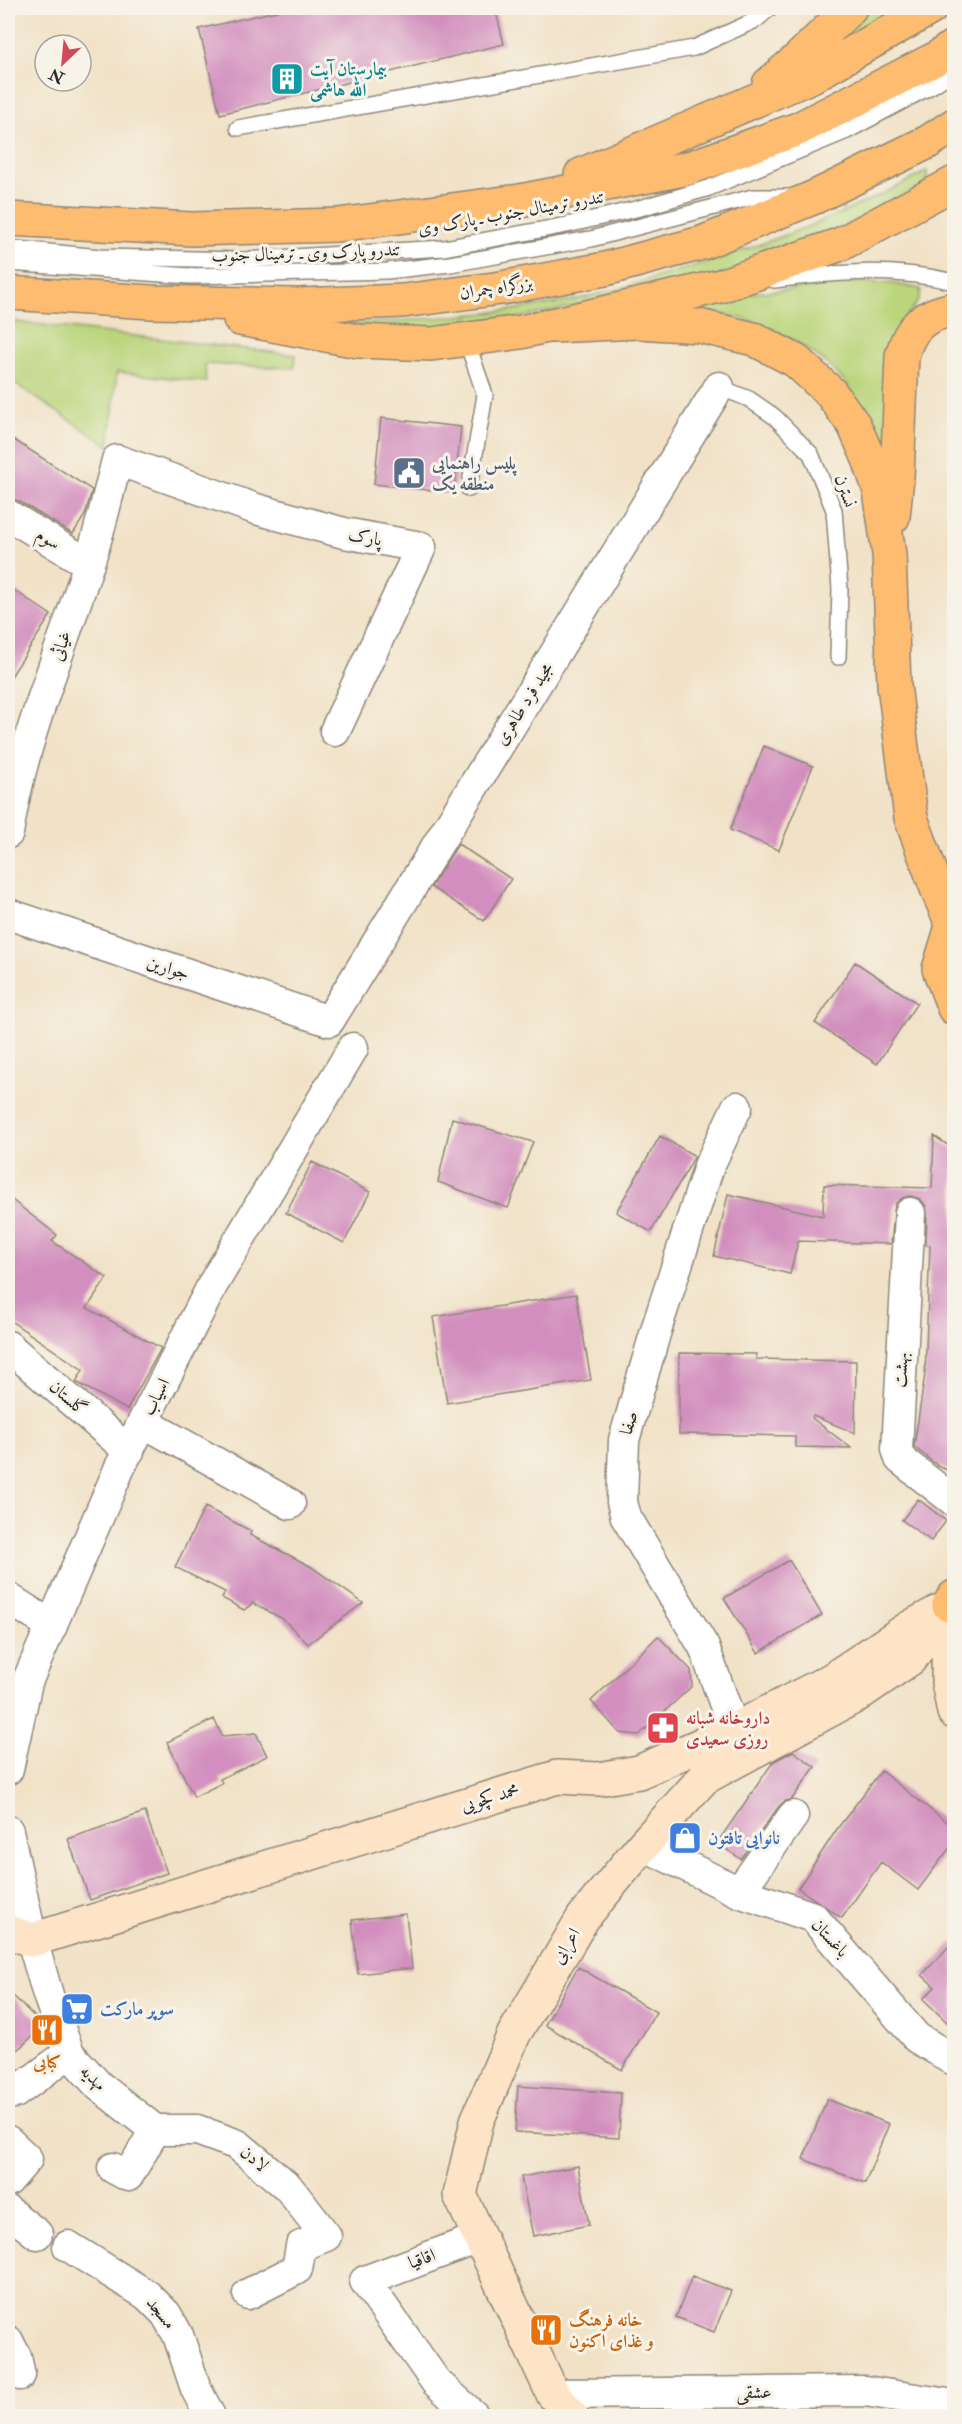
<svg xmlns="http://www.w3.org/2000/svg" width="962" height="2424" font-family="'IM FELL Double Pica',Amiri,serif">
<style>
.green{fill:#bad57b;stroke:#728053;stroke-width:1.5}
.building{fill:#d28ebe}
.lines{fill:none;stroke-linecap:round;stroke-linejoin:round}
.lane-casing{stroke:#8e8679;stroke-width:18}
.street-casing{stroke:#8e8679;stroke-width:33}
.secondary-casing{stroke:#8e8679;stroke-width:36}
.highway-casing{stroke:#8e8679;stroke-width:36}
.lane{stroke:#fff;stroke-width:15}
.street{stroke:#fff;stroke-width:30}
.secondary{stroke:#fee4c6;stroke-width:33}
.highway{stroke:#fdbc70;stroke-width:33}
.labels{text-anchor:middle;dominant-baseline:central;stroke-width:6;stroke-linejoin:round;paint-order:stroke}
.culture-label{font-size:18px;font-weight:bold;fill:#0d838f;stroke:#f7f3e8;text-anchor:start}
.street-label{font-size:18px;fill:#2b2b2b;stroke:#f7f3e8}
.service-label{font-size:18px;font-weight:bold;fill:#4e5e75;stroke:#f7f3e8;text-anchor:start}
.health-label{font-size:18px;font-weight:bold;fill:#be3a42;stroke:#f7f3e8;text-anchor:start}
.shop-label{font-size:18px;font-weight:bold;fill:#366cbe;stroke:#f7f3e8;text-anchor:start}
.food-label{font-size:18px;font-weight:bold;fill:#c56008;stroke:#f7f3e8}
</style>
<rect width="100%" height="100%" fill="#f7f3e8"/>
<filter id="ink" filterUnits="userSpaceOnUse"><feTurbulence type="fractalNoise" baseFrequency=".0167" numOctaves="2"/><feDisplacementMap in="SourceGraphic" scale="12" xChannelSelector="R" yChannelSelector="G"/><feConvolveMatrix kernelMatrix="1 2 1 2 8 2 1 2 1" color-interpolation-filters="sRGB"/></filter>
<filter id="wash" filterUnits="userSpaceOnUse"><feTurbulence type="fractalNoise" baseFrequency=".008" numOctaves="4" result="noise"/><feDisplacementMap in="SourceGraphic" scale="24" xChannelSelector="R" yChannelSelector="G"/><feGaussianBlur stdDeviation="1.35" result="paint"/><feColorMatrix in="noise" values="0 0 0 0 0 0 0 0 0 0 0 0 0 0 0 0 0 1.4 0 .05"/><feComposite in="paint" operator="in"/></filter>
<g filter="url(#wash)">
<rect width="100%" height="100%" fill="#f1e2c7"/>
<path class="green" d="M 869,8 L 912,8 L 806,68 L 866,11 Z
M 927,171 L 927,190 L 729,275 L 429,336 L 334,325 C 413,320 492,315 569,301 C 606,294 639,282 674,272 C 761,246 848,215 927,171 Z
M 861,282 L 891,283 L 921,289 L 919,300 L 900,325 L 888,452 C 875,432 860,399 845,382 C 808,340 750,314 695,310 C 680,309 664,309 649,309 L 723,296 Z
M 8,321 L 296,355 L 294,368 L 205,364 L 206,382 L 117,372 L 109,446 L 8,379 Z"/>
<g id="blocks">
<path class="building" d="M 289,8 L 495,8 L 504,44 L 220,114 L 199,29 Z
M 381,418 L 461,427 L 454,493 L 374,484 Z
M 8,436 L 92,490 L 85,515 L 73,534 L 17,500 L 8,498 Z
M 8,586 L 51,615 L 8,681 Z
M 764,746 L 813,766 L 779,850 L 730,830 Z
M 458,844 L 511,879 L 484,921 L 431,887 Z
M 855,962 L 917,1003 L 877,1064 L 815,1023 Z
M 452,1118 L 533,1142 L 508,1208 L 438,1182 Z
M 660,1136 L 695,1156 L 651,1232 L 616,1212 Z
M 934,1136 L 954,1149 L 954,1473 L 938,1466 L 914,1447 L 925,1374 L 930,1245 L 926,1245 L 927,1213 L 926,1206 L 920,1199 L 910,1196 L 902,1198 L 895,1204 L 891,1244 L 798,1241 L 790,1274 L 714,1256 L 728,1194 L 823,1216 L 824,1185 L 932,1188 Z
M 312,1162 L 370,1192 L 344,1243 L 286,1213 Z
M 8,1197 L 57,1235 L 52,1241 L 107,1278 L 87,1308 L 161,1348 L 127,1410 L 78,1383 L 76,1382 L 83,1370 L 8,1319 Z
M 576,1294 L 591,1380 L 447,1403 L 433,1317 Z
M 679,1353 L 756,1354 L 756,1359 L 856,1361 L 855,1433 L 813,1416 L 812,1418 L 851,1448 L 795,1447 L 795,1436 L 679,1434 Z
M 918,1499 L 946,1521 L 931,1541 L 902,1520 Z
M 205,1507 L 251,1531 L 250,1535 L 310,1566 L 363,1603 L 308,1644 L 283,1619 L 253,1603 L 244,1610 L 222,1598 L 225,1592 L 175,1567 Z
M 789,1560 L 822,1615 L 758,1653 L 724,1598 Z
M 658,1636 L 691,1670 L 692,1686 L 639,1735 L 620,1733 L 591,1701 Z
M 214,1719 L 222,1736 L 256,1733 L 267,1756 L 220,1779 L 222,1783 L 194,1797 L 167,1742 Z
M 793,1751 L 815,1767 L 792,1799 L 785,1801 L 779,1806 L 741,1859 L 717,1843 L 773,1762 Z
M 881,1771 L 954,1828 L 954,1842 L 918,1890 L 881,1862 L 842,1918 L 798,1888 L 837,1829 Z
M 145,1812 L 167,1873 L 90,1900 L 68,1839 Z
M 406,1914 L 412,1968 L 358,1974 L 352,1920 Z
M 954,1941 L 954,2029 L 923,1999 L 935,1987 L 922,1975 Z
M 578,1967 L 656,2012 L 622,2070 L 545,2025 Z
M 8,1991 L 39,2021 L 42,2028 L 8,2058 Z
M 518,2086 L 621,2093 L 619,2138 L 515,2132 Z
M 827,2099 L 889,2124 L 865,2183 L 803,2159 Z
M 578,2166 L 589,2225 L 533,2236 L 521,2177 Z
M 692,2276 L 731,2291 L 714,2332 L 676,2317 Z"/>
</g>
</g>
<g filter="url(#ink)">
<use href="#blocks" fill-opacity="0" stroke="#8e8679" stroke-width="1.5"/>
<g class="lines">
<defs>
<path id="lane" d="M 238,128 L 694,48 L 756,20 L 770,8
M 8,248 L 100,257 L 243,260 L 444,248 L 567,225 L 640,208 L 709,188 L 847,131 L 933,85 L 954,71
M 8,263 L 190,276 L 387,271 L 450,264 L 591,239 L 753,197 L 791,197
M 774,280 C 838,272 891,267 954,282
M 466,339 L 485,395 L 469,489
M 719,387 L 749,399 L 775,417 L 811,454 L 834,510 L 840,589 L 838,657"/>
<path id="street" d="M 8,515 L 89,564
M 8,833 C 22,741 60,654 88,566 C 100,531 108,495 117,460 L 256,509 L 344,533 L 421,547 L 335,731
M 8,914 L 329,1021 L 719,387
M 910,1213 L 897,1449 L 900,1459 L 954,1501
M 8,1346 L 129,1451
M 143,1422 L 290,1504
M 8,1598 L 52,1626
M 734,1730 L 704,1647 L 626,1517 L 622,1502 L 624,1440 L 657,1327 L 709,1166 L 737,1107
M 8,1769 L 27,1682 L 120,1467 L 213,1284 L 353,1048
M 8,1831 L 32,1940 L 48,1995 L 69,2053 L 99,2086 L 155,2130
M 643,1845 L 739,1892 L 813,1917 L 917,2038 L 954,2060
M 739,1892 L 793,1816
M 8,2089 L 15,2093 L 69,2053
M 155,2130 L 197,2130 L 238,2145 L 288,2187 L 326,2236 L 301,2246 L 297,2269 L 248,2294
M 8,2141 L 27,2159 L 8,2181
M 113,2168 L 128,2176 L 155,2130
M 8,2211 L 37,2234
M 68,2246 L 147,2295 L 166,2314 L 178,2335 L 196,2389 L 210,2416
M 8,2341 L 16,2357 L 20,2375
M 553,2394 L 865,2391 L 954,2405
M 474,2416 L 436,2382 L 365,2281 L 479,2238"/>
<path id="secondary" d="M 949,1605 L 948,1682 L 954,1712
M 8,1932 L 32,1940 L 557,1777 L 598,1779 L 639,1772 L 734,1730 L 831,1680 L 909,1628 L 940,1611
M 572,2416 L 553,2394 L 460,2195 L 477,2121 L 514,2034 L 583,1918 L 643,1845 L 704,1778 L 856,1696 L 910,1659 L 949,1605"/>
<path id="highway" d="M 769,84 L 799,58 L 850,8
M 581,175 L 812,76 L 931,8
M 8,219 L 192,229 L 338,225 L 520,201 L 689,168 L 798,129 L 937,58 L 954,46
M 8,293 L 151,302 L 297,305 L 403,301 L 501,288 L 605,269 L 702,243 L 815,197 L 928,142 L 954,125
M 240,319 L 358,341 L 431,344 L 521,332 L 720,286 L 841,244 L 954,183
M 553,326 L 638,322 L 699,326 L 754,339 L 796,361 L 830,392 L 854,425 L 869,459 L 880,491 L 889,554 L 894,685 L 911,818 L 939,894 L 954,928
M 893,517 L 897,478 L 902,356 C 910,326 924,315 954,309
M 953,923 L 939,969 L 954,1008
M 949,1605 L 954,1597"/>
</defs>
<use href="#lane" class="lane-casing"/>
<use href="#street" class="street-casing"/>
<use href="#secondary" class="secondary-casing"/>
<use href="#highway" class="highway-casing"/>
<use href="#lane" class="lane"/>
<use href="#street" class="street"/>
<use href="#secondary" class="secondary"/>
<use href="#highway" class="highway"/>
</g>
</g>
<defs>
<symbol id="building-square" viewBox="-11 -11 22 22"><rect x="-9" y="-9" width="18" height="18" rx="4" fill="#0f9aa8" stroke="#f7f3e8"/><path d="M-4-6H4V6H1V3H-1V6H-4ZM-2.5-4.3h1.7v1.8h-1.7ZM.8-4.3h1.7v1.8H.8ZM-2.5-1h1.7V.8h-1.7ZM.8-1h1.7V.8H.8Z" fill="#fff"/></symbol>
<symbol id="civic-square" viewBox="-11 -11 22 22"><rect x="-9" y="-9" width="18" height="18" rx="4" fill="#5c6f8a" stroke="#f7f3e8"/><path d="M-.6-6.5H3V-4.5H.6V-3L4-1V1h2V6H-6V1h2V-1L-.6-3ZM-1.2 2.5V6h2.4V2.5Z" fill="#fff"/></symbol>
<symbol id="pharmacy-square" viewBox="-11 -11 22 22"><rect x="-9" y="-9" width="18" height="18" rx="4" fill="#e0444e" stroke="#f7f3e8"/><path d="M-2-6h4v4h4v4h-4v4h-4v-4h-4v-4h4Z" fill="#fff"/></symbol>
<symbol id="shop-square" viewBox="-11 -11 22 22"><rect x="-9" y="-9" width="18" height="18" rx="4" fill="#3f7fe0" stroke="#f7f3e8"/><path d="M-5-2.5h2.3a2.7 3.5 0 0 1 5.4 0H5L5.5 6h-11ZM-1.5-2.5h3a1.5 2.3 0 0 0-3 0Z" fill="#fff"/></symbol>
<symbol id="supermarket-square" viewBox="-11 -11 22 22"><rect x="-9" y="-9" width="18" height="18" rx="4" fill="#3f7fe0" stroke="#f7f3e8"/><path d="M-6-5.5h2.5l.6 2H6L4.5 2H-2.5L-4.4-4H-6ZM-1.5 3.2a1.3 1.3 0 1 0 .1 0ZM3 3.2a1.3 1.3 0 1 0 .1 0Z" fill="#fff"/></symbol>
<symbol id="restaurant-square" viewBox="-11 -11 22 22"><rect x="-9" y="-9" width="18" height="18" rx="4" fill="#e8710a" stroke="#f7f3e8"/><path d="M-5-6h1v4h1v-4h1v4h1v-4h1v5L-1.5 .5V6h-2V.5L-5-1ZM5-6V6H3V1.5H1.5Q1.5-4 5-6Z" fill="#fff"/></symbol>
</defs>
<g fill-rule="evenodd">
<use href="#building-square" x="268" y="60" width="38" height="38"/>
<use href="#civic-square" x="390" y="454" width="38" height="38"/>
<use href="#pharmacy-square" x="644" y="1709" width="38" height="38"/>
<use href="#shop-square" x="666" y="1819" width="38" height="38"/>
<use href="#supermarket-square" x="58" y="1990" width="38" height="38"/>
<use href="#restaurant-square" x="28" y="2011" width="38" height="38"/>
<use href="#restaurant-square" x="527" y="2311" width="38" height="38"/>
</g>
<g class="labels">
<g class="culture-label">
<text x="310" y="69">بیمارستان آیت<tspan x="310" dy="21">الله هاشمی</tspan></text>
</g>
<g class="street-label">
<text transform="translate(511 213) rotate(-10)">تندرو ترمینال جنوب ـ پارک وی</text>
<text transform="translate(306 253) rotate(-2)">تندرو پارک وی ـ ترمینال جنوب</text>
<text transform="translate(496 288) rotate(-9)">بزرگراه چمران</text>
<text transform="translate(845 491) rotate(72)">نسترن</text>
<text transform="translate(365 537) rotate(11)">پارک</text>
<text transform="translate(48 539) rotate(31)">سوم</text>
<text transform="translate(61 646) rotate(-71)">غیاثی</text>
<text transform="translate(524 704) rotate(-58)">مجید فرد طاهری</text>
<text transform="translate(168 968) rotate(18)">جوارین</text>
<text transform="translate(901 1370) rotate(-87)">بهشت</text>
<text transform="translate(156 1397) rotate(-63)">اسیاب</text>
<text transform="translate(68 1398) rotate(41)">گلستان</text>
<text transform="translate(629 1423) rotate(-74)">صفا</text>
<text transform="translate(490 1798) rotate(-17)">محمد کچویی</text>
<text transform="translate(830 1938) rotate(47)">باغستان</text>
<text transform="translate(566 1946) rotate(-59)">اعرابی</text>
<text transform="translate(93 2078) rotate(45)">مهدیه</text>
<text transform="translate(254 2159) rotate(39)">لادن</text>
<text transform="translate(422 2259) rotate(-20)">اقاقیا</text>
<text transform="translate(161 2313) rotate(51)">مسجد</text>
<text x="754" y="2392">عشقی</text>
</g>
<g class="service-label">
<text x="432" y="463">پلیس راهنمایی<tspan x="432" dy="21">منطقه یک</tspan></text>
</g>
<g class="health-label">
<text x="686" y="1718">داروخانه شبانه<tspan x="686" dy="21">روزی سعیدی</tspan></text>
</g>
<g class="shop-label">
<text x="708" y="1838">نانوایی تافتون</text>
<text x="100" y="2009">سوپر مارکت</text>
</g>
<g class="food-label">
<text x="47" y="2062">کبابی</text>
<text x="569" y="2320" text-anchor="start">خانه فرهنگ<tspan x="569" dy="21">و غذای اکنون</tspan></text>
</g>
</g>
<rect width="962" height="2424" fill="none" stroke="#f7f3e8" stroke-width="30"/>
<g transform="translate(63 63) rotate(206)"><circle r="28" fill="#f7f3e8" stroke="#a5a39c" stroke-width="1.5"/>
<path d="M0-4.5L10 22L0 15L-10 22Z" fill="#d1495b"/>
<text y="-9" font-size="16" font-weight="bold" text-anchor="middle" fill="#2b2b2b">N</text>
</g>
</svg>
